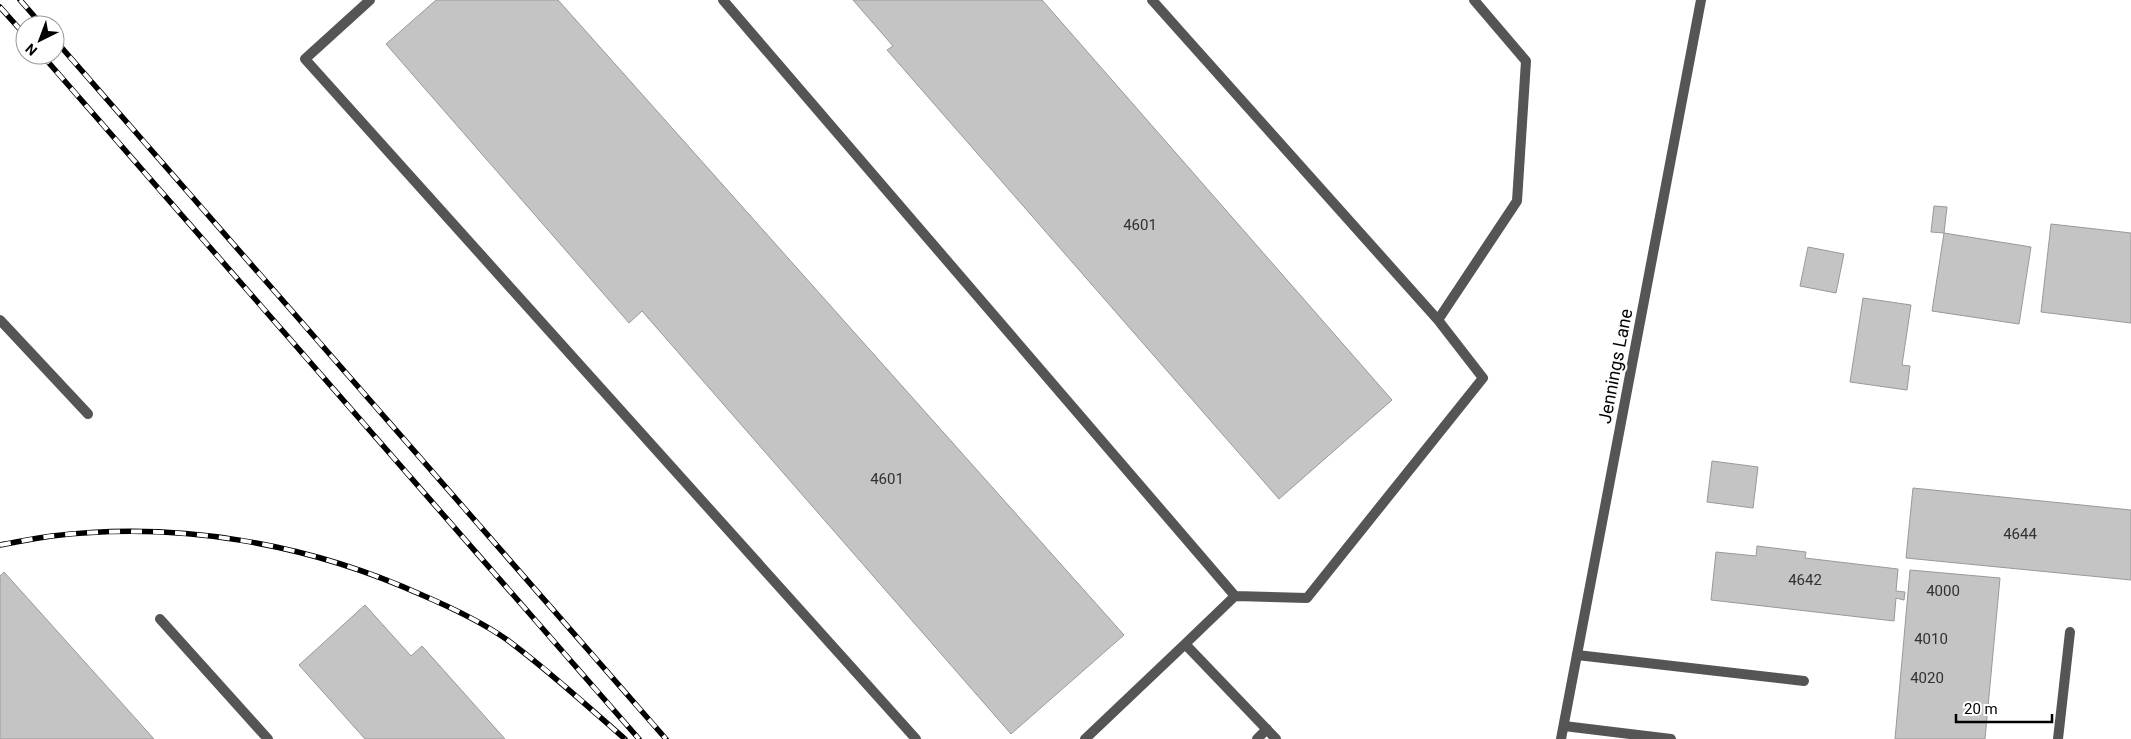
<svg xmlns="http://www.w3.org/2000/svg" width="2131" height="739" font-family="Roboto,sans-serif">
<style>
.building{fill:#c4c4c4;stroke:#999}
.lines{fill:none;stroke-linecap:round;stroke-linejoin:round}
.service{stroke:#555;stroke-width:10}
.minor{stroke:#555;stroke-width:10}
.tertiary{stroke:#555;stroke-width:10}
.rail-casing{stroke:#000;stroke-width:5.5}
.rail{stroke:#fff;stroke-width:4;stroke-dasharray:11;stroke-linecap:butt}
.labels{text-anchor:middle;dominant-baseline:central;stroke-width:4.5;stroke-linejoin:round;paint-order:stroke}
.number-label{font-size:15px;fill:#313131}
.street-label{font-size:18px;fill:#000;stroke:#fff}
</style>
<rect width="100%" height="100%" fill="#fff"/>
<path class="building" d="M 436,0 L 558,0 L 1124,635 L 1011,734 L 642,311 L 629,323 L 386,44 Z
M 853,0 L 1042,0 L 1392,400 L 1279,499 L 887,50 L 893,46 Z
M 1934,206 L 1947,207 L 1944,233 L 1931,232 Z
M 2051,224 L 2131,233 L 2131,323 L 2041,312 Z
M 1944,233 L 2031,247 L 2019,324 L 1932,311 Z
M 1808,247 L 1844,254 L 1836,293 L 1800,286 Z
M 1863,298 L 1911,305 L 1902,365 L 1910,366 L 1907,390 L 1850,382 Z
M 1712,461 L 1758,467 L 1753,508 L 1707,502 Z
M 1913,488 L 2131,510 L 2131,580 L 1906,558 Z
M 1757,546 L 1806,552 L 1805,558 L 1898,569 L 1896,591 L 1905,592 L 1904,600 L 1896,598 L 1894,621 L 1711,600 L 1716,552 L 1756,556 Z
M 1910,570 L 2000,578 L 1985,739 L 1895,739 Z
M 4,572 L 154,739 L 0,739 L 0,576 Z
M 365,605 L 411,656 L 422,646 L 505,739 L 365,739 L 299,665 Z"/>
<g class="lines">
<path class="service" d="M 370,0 L 305,59 L 916,739
M 723,0 L 1235,596 L 1185,644 L 1276,739
M 1152,0 L 1438,320 L 1483,378 L 1307,598 L 1235,596
M 0,320 L 88,414
M 1438,320 L 1517,201 L 1526,61 L 1474,0
M 160,619 L 268,739
M 1577,655 L 1804,681
M 1085,739 L 1185,644
M 1257,739 L 1267,729
M 2058,739 L 2070,632"/>
<path class="minor" d="M 1564,726 L 1671,739"/>
<path class="tertiary" d="M 1561,739 L 1701,0"/>
<defs>
<path id="rail" d="M 20,0 L 42,25
M 0,7 L 25,35
M 55,40 L 666,739
M 42,55 L 639,739
M 0,545 C 17,542 35,538 52,536 C 178,521 307,543 422,595 C 450,607 480,621 506,639 C 547,669 586,705 625,739"/>
</defs>
<use href="#rail" class="rail-casing"/>
<use href="#rail" class="rail"/>
</g>
<g class="labels">
<g class="number-label">
<text x="1140" y="225">4601</text>
<text x="887" y="479">4601</text>
<text x="2020" y="534">4644</text>
<text x="1805" y="580">4642</text>
<text x="1943" y="591">4000</text>
<text x="1931" y="639">4010</text>
<text x="1927" y="678">4020</text>
</g>
<g class="street-label">
<text transform="translate(1615 366) rotate(-79)">Jennings Lane</text>
</g>
</g>
<g transform="translate(40 40) rotate(222)"><circle r="24" fill="#ffffff" stroke="#999999"/>
<path d="M0-4L9 19L0 12L-9 19Z" fill="#000000"/>
<text y="-8" font-size="14" font-weight="bold" text-anchor="middle" fill="#000000">N</text>
</g>
<path d="M1956 714v8h96v-8" fill="none" stroke="#000000" stroke-width="2.5"/>
<text x="1964" y="714" font-size="15" fill="#000000" stroke="#ffffff" stroke-width="4" paint-order="stroke">20 m</text>
</svg>
